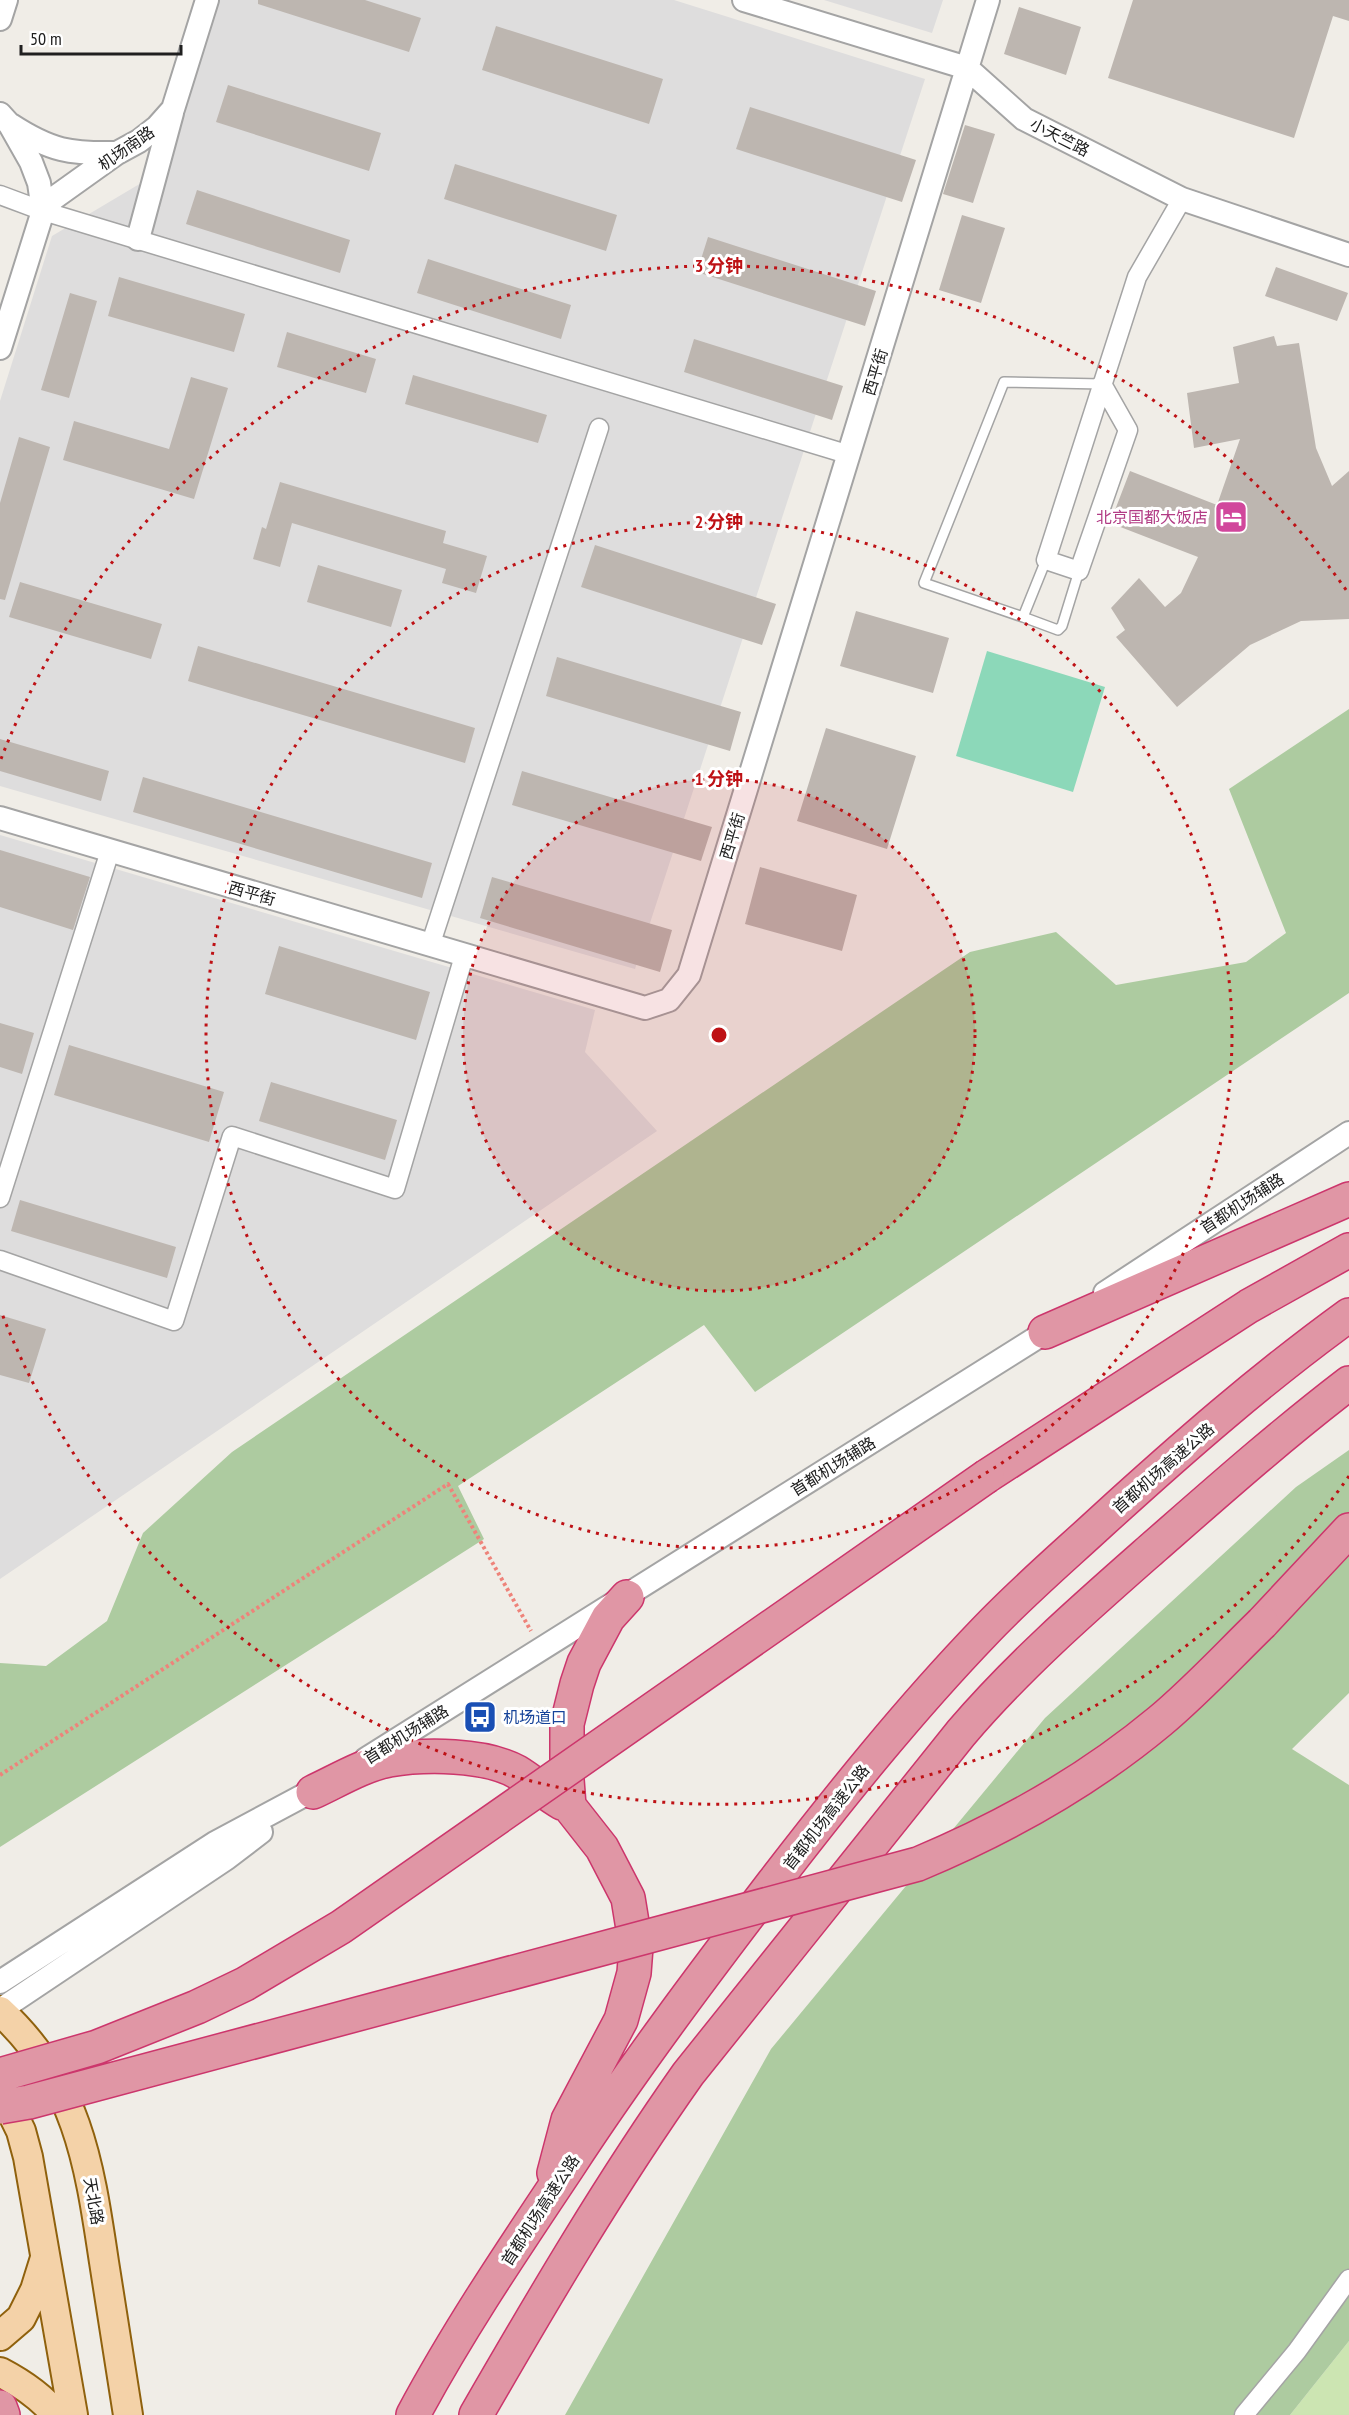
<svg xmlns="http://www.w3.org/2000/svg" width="1349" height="2415" font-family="'PT Sans Narrow','Noto Sans SC',sans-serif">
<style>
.residential{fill:#dedddd}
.grass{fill:#cce5b2}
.forest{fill:#adcba0}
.pitch{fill:#8cd8b9}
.building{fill:#bdb6b0}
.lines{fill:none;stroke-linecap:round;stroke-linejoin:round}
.service-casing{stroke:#a4a4a4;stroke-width:12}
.minor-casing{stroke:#a4a4a4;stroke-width:21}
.tertiary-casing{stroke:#a4a4a4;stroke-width:26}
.primary-casing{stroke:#8f610d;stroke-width:32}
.motorway-casing{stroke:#cc366c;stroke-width:36}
.path{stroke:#ee837a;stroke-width:4;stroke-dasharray:3 3;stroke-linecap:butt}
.service{stroke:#fff;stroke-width:9}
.minor{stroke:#fff;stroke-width:18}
.tertiary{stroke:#fff;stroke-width:22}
.primary{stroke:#f4d2a8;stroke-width:28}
.motorway{stroke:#e096a5;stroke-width:33}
.motorway-bridge-casing{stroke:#cc366c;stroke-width:36;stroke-linecap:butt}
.motorway-bridge{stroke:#e096a5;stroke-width:33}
.ring{fill:none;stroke:#be1115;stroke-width:3;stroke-dasharray:3 6}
.labels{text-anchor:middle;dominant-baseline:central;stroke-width:6;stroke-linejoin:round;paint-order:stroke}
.street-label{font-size:16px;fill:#202020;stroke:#fff}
.hotel-label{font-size:16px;fill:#b23c85;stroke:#fff;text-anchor:end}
.transit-label{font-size:16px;fill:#164399;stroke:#fff;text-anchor:start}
.centre{fill:#be1115;stroke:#fff;stroke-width:3}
.ring-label{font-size:18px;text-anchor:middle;font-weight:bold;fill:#be1115;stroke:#fff;stroke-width:6;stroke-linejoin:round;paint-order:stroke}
</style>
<rect width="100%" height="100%" fill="#f0ede7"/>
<path class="residential" d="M 204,0 L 674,0 L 925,79 L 635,969 L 0,786 L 0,401 L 52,236 L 158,173 Z
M 824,0 L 943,0 L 932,33 Z
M 0,835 L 595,1010 L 585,1052 L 657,1131 L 0,1579 Z"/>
<path class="grass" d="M 1349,2341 L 1349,2415 L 1290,2415 Z"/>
<path class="forest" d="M 1349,709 L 1349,993 L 755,1392 L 704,1325 L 458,1486 L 484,1539 L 0,1847 L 0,1663 L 46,1666 L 107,1621 L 143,1533 L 232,1452 L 970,952 L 1056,932 L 1116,985 L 1246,962 L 1286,933 L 1229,789 Z
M 1349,1450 L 1349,1693 L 1292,1749 L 1349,1785 L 1349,2341 L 1290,2415 L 565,2415 L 771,2049 L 1045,1718 L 1296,1487 Z"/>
<path class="pitch" d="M 987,651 L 1105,687 L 1073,792 L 956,756 Z"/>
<path class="building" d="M 258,0 L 365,0 L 421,18 L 409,52 L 258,4 Z
M 1133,0 L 1349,0 L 1349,21 L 1333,16 L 1294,138 L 1108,78 Z
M 1019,7 L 1081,27 L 1066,75 L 1004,54 Z
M 496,26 L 663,79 L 649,124 L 482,70 Z
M 228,85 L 381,133 L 369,171 L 216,122 Z
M 750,107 L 916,160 L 902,202 L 736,149 Z
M 965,125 L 995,134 L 973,203 L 943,194 Z
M 455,164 L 617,215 L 606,251 L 444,199 Z
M 197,190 L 350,240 L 340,273 L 186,224 Z
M 962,215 L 1005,228 L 981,303 L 939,290 Z
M 708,237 L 876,291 L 865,326 L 697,272 Z
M 428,259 L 571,305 L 561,339 L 417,293 Z
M 1276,267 L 1348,293 L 1337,321 L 1265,296 Z
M 119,277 L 245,314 L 234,352 L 108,316 Z
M 70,293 L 97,301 L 69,398 L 41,390 Z
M 287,332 L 376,359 L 366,393 L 277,367 Z
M 1274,336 L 1277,346 L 1299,343 L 1316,448 L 1332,486 L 1349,471 L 1349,619 L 1301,621 L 1250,645 L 1177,707 L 1116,637 L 1125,630 L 1111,608 L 1139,578 L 1165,607 L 1181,593 L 1198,557 L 1110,523 L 1130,471 L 1217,505 L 1240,439 L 1194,448 L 1187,393 L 1239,383 L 1233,347 Z
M 694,339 L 843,386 L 832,420 L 684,372 Z
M 413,375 L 547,415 L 538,443 L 405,404 Z
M 191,377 L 228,388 L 194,499 L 63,460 L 74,421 L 169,449 Z
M 19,437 L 50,447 L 5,600 L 0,599 L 0,503 Z
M 280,482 L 446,531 L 443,543 L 487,556 L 476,593 L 442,583 L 446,569 L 292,523 L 280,567 L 253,559 L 262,527 L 266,529 Z
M 595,545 L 776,604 L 762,645 L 581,587 Z
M 318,565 L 402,590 L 391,627 L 307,602 Z
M 20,582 L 162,624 L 151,659 L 9,617 Z
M 856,611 L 949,638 L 933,693 L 840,666 Z
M 198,646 L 475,728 L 465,763 L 188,681 Z
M 557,657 L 741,712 L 730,751 L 546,696 Z
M 826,728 L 916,756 L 887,849 L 797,821 Z
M 0,739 L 109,771 L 101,801 L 0,771 Z
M 522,771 L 712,827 L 701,861 L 512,805 Z
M 143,777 L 432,863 L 422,898 L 133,812 Z
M 0,850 L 90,877 L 73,930 L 0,907 Z
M 760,867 L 857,895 L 842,951 L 745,924 Z
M 492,877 L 672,930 L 660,972 L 480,918 Z
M 279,946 L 430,992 L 416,1040 L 265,994 Z
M 0,1023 L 34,1033 L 22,1074 L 0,1067 Z
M 69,1045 L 224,1092 L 209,1142 L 54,1095 Z
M 271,1082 L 397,1120 L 385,1160 L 259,1121 Z
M 20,1200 L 176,1247 L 167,1278 L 11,1231 Z
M 0,1315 L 46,1329 L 29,1383 L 0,1375 Z"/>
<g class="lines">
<defs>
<path id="service" d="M 1046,560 L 1023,617 L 924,583 L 1004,382 L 1102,384
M 1023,617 L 1058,630 L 1062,626 L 1079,571"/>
<path id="minor" d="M 0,195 L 43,211 L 850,455
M 1102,384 L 1128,430 L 1079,571 L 1046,560 L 1137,277 L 1182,199
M 430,946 L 599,428
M 0,1198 L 110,851
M 0,1260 L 174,1321 L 232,1136 L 395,1189 L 464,956
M 1244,2415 L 1297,2351 L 1349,2279"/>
<path id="tertiary" d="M 744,0 L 967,68 L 1024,119 L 1182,199 L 1349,255
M 0,19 L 6,0
M 0,114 L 10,125 L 31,162 L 39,183 L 43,211 L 0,348
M 11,125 C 51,151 70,154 117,153
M 43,211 L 54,198 L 117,153 L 139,141 L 157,127 L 173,109 L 207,0
M 138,239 L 172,113
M 0,818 L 645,1008 L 669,1000 L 689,975 L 988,0
M 1105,1293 L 1349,1133
M 366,1759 L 1057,1325
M 0,1982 L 215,1843 L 325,1784
M 0,2010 L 227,1858 L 261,1832"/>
<path id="primary" d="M 0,2011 C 78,2083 89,2162 104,2262 C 112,2313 120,2364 128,2415
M 0,2088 L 21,2131 L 28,2157 L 73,2415
M 0,2336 L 21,2318 L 35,2290 L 45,2258
M 0,2372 C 21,2383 41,2396 56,2415"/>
<path id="motorway" d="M 1045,1332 L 1349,1199
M 987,1476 L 1249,1306 L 1349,1250
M 1262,1623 L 1349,1530
M 313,1792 C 337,1781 363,1765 389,1760 C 425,1754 485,1754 517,1772 C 532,1781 546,1794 562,1803
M 554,2173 L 568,2120 L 621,2020 L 634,1973 L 636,1947 L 628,1898 L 602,1848 L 569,1806 L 567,1780 L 567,1724 L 577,1684 L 584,1663 L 608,1618 L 627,1597
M 0,2407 L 3,2415
M 413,2415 C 459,2329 514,2248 568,2167 C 632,2069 702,1976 773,1883 C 840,1796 909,1710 985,1631 C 1022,1592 1063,1557 1102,1521 C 1181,1449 1262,1378 1349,1315
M 476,2415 C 543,2299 611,2183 688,2074 L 961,1733 C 1019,1665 1087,1606 1154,1547 C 1218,1491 1281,1435 1349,1383"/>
</defs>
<use href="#service" class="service-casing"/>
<use href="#minor" class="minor-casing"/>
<use href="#tertiary" class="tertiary-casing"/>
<use href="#primary" class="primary-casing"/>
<use href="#motorway" class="motorway-casing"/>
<path class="path" d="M 0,1775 L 448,1484 L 531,1631"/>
<use href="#service" class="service"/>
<use href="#minor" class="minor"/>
<use href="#tertiary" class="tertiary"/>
<use href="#primary" class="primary"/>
<use href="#motorway" class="motorway"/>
<defs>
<path id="motorway-bridge" d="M 0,2075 L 97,2047 L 197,2007 L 245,1984 L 341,1927 L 987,1476
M 0,2107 L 29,2102 L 918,1864 C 1004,1828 1088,1781 1160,1721 C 1196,1691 1228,1656 1262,1623"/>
</defs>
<use href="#motorway-bridge" class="motorway-bridge-casing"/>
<use href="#motorway-bridge" class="motorway-bridge"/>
</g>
<circle cx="719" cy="1035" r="256" fill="#be1115" fill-opacity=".12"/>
<g class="ring">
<circle cx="719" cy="1035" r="256"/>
<circle cx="719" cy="1035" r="513"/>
<path d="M1349 1476A769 769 0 0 1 1 1311M1 759A769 769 0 0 1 1349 594"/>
</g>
<defs>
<symbol id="hotel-square" viewBox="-11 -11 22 22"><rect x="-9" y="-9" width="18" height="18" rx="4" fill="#d1479c" stroke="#fff"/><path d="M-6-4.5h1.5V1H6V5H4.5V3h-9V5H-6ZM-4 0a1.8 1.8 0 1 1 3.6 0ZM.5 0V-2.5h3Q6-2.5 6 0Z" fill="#fff"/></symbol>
<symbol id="bus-square" viewBox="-11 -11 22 22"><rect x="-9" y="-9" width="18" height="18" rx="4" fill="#1a4fb4" stroke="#fff"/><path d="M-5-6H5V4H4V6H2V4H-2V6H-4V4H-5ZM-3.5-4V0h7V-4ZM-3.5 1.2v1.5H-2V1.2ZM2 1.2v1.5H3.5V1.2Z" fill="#fff"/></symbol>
</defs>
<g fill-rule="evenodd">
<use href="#hotel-square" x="1212" y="498" width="38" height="38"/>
<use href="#bus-square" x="461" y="1698" width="38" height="38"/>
</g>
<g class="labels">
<g class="street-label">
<text transform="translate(1060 137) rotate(27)">小天竺路</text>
<text transform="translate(126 148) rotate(-35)">机场南路</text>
<text transform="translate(875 372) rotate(-73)">西平街</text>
<text transform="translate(732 836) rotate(-73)">西平街</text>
<text transform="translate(252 893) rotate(16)">西平街</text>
<text transform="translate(1242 1203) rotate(-33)">首都机场辅路</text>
<text transform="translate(833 1466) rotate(-32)">首都机场辅路</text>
<text transform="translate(1163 1468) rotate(-41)">首都机场高速公路</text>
<text transform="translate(406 1734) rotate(-32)">首都机场辅路</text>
<text transform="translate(826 1817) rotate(-52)">首都机场高速公路</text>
<text transform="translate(94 2201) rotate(80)">天北路</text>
<text transform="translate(540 2210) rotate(-57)">首都机场高速公路</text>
</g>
<g class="hotel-label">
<text x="1208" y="517">北京国都大饭店</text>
</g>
<g class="transit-label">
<text x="503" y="1717">机场道口</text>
</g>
</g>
<circle cx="719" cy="1035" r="9" class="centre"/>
<g class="ring-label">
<text x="719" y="272">3 分钟</text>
<text x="719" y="528">2 分钟</text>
<text x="719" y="785">1 分钟</text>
</g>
<path d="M21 45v9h160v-9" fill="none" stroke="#202020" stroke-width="3"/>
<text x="30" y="45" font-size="18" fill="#202020" stroke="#ffffff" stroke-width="4.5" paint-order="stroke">50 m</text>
</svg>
